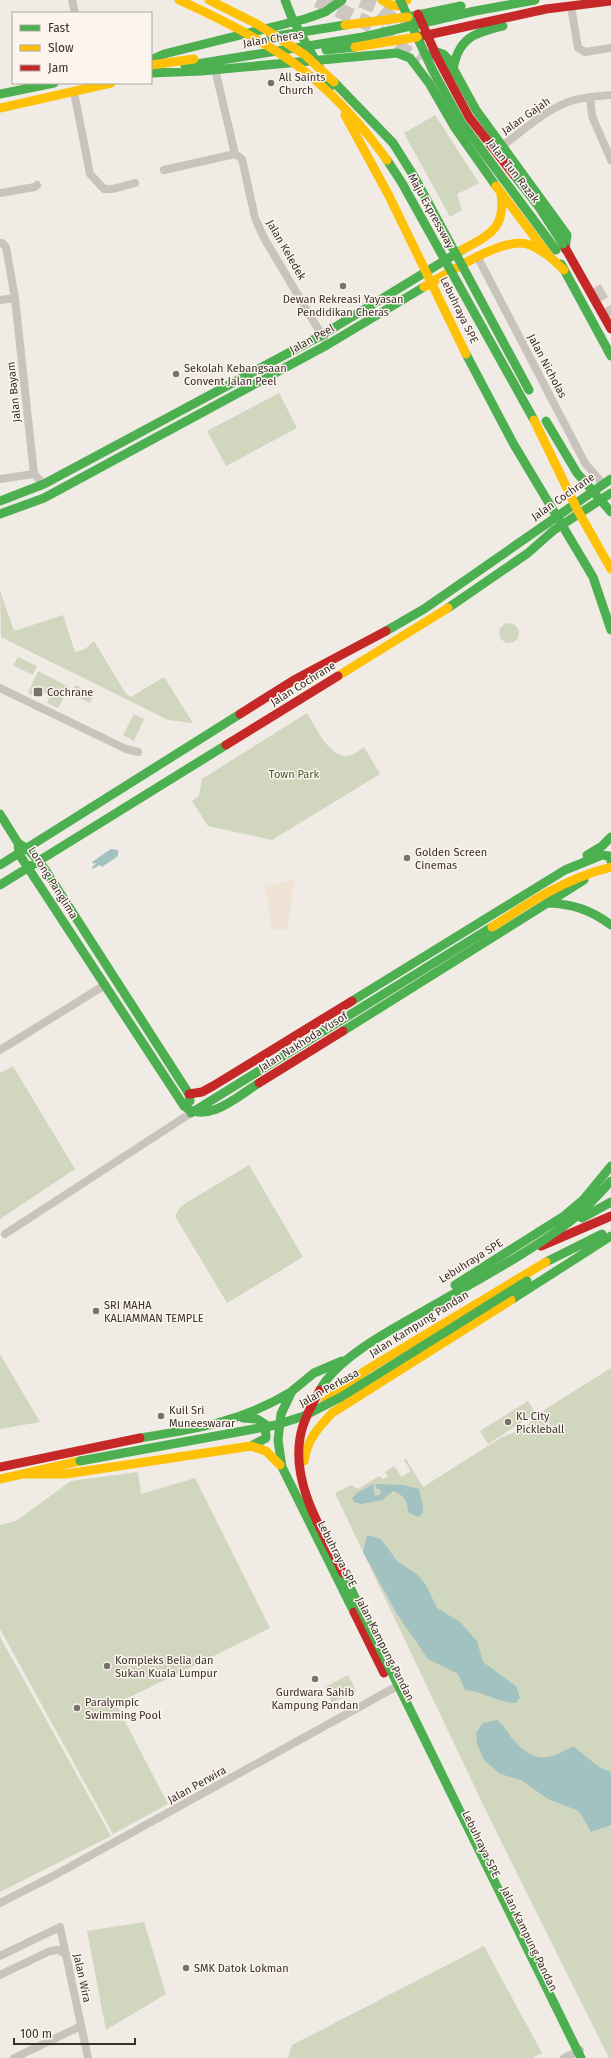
<svg xmlns="http://www.w3.org/2000/svg" width="611" height="2058" font-family="'Fira Sans',sans-serif">
<style>
.green{fill:#d1d6bf}
.plaza{fill:#eee3d5}
.water{fill:#a1c2c1}
.lines{fill:none;stroke-linecap:round;stroke-linejoin:round}
.highway-tunnel{stroke:#ccc6c0;stroke-width:15;stroke-dasharray:15 8;stroke-linecap:butt}
.street{stroke:#c9c3be;stroke-width:8}
.fast{stroke:#4caf50;stroke-width:9}
.slow{stroke:#ffc107;stroke-width:9}
.jam{stroke:#c62828;stroke-width:9}
.fast-bridge{stroke:#4caf50;stroke-width:9}
.slow-bridge{stroke:#ffc107;stroke-width:9}
.jam-bridge{stroke:#c62828;stroke-width:9}
.poi-dot{fill:#7a716c;stroke:#fbf5ee;stroke-width:1.5}
.labels{text-anchor:middle;dominant-baseline:central;stroke-width:3;stroke-linejoin:round;paint-order:stroke}
.street-label{font-size:11px;fill:#3b302b;stroke:#fbf5ee}
.poi-label{font-size:11px;fill:#3b302b;stroke:#fbf5ee;text-anchor:start}
.park-label{font-size:11px;fill:#4a5a2e;stroke:#fbf5ee}
</style>
<rect width="100%" height="100%" fill="#f0ebe5"/>
<path class="green" d="M 435,115 L 479,183 L 457,194 L 462,210 L 450,217 L 404,133 Z
M 279,393 L 297,428 L 226,466 L 207,431 Z
M 0,591 L 14,631 L 63,615 L 75,652 L 85,649 L 94,641 L 126,694 L 131,697 L 164,677 L 193,723 L 168,720 L 1,637 Z
M499 633a10 10 0 1 1 20 0a10 10 0 1 1-20 0Z
M 18,657 L 37,666 L 33,675 L 13,665 Z
M 38,671 L 69,687 L 58,708 L 47,703 L 51,695 L 41,691 L 37,698 L 28,693 Z
M 75,685 L 94,694 L 90,703 L 71,694 Z
M 307,713 C 316,727 329,758 348,756 C 353,755 360,750 364,747 L 380,774 L 272,840 L 208,826 L 192,801 L 199,796 L 202,779 Z
M 134,714 L 144,719 L 134,741 L 123,735 Z
M 13,1066 L 75,1169 L 0,1219 L 0,1073 Z
M 249,1165 L 303,1257 L 227,1303 L 175,1216 L 181,1206 Z
M 0,1354 L 40,1422 L 0,1429 Z
M 611,1368 L 611,2058 L 609,2058 L 489,1817 L 335,1493 L 351,1485 L 358,1489 L 379,1476 L 384,1479 L 388,1476 L 385,1472 L 394,1466 L 402,1477 L 411,1471 L 404,1460 L 406,1459 L 423,1487 L 502,1437 L 524,1429 L 539,1413 Z
M 528,1401 L 536,1413 L 488,1444 L 480,1431 Z
M 138,1472 L 141,1494 L 195,1478 L 270,1628 L 116,1704 L 168,1804 L 113,1834 L 0,1629 L 0,1525 L 16,1521 L 71,1481 Z
M 0,1637 L 111,1836 L 0,1892 Z
M 348,1675 L 356,1691 L 332,1703 L 325,1687 Z
M 144,1922 L 166,1994 L 106,2030 L 87,1931 Z
M 484,1946 L 542,2053 L 532,2058 L 288,2058 L 292,2045 Z"/>
<path class="plaza" d="M 294,880 L 288,929 L 272,930 L 265,885 Z"/>
<path class="water" d="M 111,849 L 118,850 L 118,856 L 102,867 L 100,865 L 93,869 L 92,867 L 98,862 L 94,864 L 92,862 Z
M 373,1484 L 375,1496 L 381,1494 L 380,1489 L 377,1489 L 375,1484 L 404,1485 L 419,1489 L 423,1507 L 423,1513 L 418,1517 L 408,1512 C 408,1501 404,1495 393,1491 L 382,1500 L 361,1504 L 354,1502 L 352,1498 L 357,1493 Z
M 367,1535 L 381,1539 L 397,1561 L 418,1575 L 426,1585 L 437,1608 L 460,1622 L 477,1641 L 483,1662 L 516,1686 L 520,1698 L 516,1703 C 498,1703 483,1691 465,1690 L 458,1674 L 428,1659 L 397,1614 L 363,1552 Z
M 497,1720 C 504,1725 506,1730 511,1737 C 533,1763 545,1762 573,1746 L 599,1767 L 611,1772 L 611,1825 L 591,1832 L 579,1811 L 548,1799 L 521,1780 L 500,1774 L 484,1760 L 477,1744 L 476,1733 L 483,1723 Z"/>
<g class="lines">
<path class="highway-tunnel" d="M 317,0 L 369,24 L 419,62
M 361,0 L 376,6 L 401,27
M 594,288 L 611,316"/>
<path class="street" d="M 72,0 L 75,13
M 571,6 L 578,48 L 585,52 L 611,48
M 215,69 L 235,154 L 242,159 L 255,218 L 264,238 L 324,339
M 74,92 L 90,174 L 104,189 L 113,189 L 135,183
M 590,97 L 592,116 L 611,160
M 502,146 C 524,130 547,108 574,100 C 586,97 599,96 611,95
M 164,170 L 235,154
M 0,193 L 35,187 L 37,185
M 2,243 L 6,247 L 15,298 L 34,474 L 44,484
M 477,256 L 585,463 L 603,484
M 0,300 L 15,298
M 0,479 L 34,474
M 0,688 L 126,749 L 138,752
M 0,1050 L 105,985
M 5,1234 L 191,1113
M 0,1903 L 55,1875 L 401,1684
M 0,1956 L 60,1927 L 88,2058
M 0,1975 L 50,1951 L 58,1950 L 66,1954
M 14,2058 L 81,2026
M 564,2058 L 580,2050"/>
<path class="fast" d="M 408,17 L 461,6
M 271,37 L 345,25
M 326,50 L 355,47
M 427,57 L 437,52 L 443,54 L 448,59 L 476,110 L 567,235 L 565,249
M 151,60 L 164,54 L 305,19 L 325,12 L 342,0
M 185,66 L 363,37 L 475,11 L 535,0
M 453,70 C 458,38 474,33 503,26
M 151,73 L 201,71 L 397,53 L 410,58 L 429,83 L 455,128 L 496,186
M 0,94 L 54,83
M 561,264 L 611,356
M 0,501 L 44,484 L 322,335 L 462,250
M 0,514 L 44,498 L 327,345 L 424,287
M 448,608 L 528,553 L 554,530 L 611,493
M 386,631 L 424,609 L 611,479
M 0,814 L 18,843 L 28,849 L 44,868 L 189,1094 L 190,1101
M 18,843 L 19,854 L 184,1106 C 207,1125 238,1096 259,1083
M 587,855 L 602,846 L 611,837
M 0,865 L 240,714
M 0,885 L 226,745
M 548,903 C 573,904 591,910 611,925
M 352,1001 L 565,870 L 602,855 L 609,856 L 611,861
M 343,1031 L 584,880
M 191,1113 L 492,927
M 546,1262 L 602,1234
M 455,1285 L 564,1216 L 583,1200 L 611,1166
M 511,1300 L 611,1236
M 342,1361 L 314,1373 L 292,1391 L 281,1414 L 278,1440 L 282,1467 L 354,1612
M 243,1418 L 257,1419 L 265,1424 L 266,1438 L 251,1446
M 140,1438 C 195,1429 241,1422 289,1393"/>
<path class="slow" d="M 382,0 L 391,5 L 399,6 L 407,0
M 151,65 L 194,59
M 0,108 L 111,83
M 496,186 L 549,256 L 564,270
M 462,250 C 489,235 506,229 501,194
M 424,287 C 446,274 502,237 527,244 C 535,246 542,252 549,256
M 338,676 L 448,608
M 325,1402 L 345,1385 L 368,1369 L 546,1262
M 304,1461 C 307,1440 318,1428 332,1413 L 511,1300
M 27,1474 L 66,1474 L 251,1446 L 266,1451 L 280,1465
M 0,1479 L 80,1461"/>
<path class="jam" d="M 418,37 L 546,9 L 611,1
M 563,244 L 611,329
M 240,714 L 294,680 L 386,631
M 226,745 L 338,676
M 259,1083 L 343,1031
M 189,1094 L 202,1092 L 213,1086 L 352,1001
M 541,1246 L 611,1216
M 0,1467 L 140,1438
M 354,1612 L 384,1673"/>
<path class="fast-bridge" d="M 285,0 L 292,18 L 330,87
M 400,0 L 433,71 L 461,122 L 556,250
M 334,82 L 393,143 L 415,178 L 529,390
M 387,160 L 402,183 L 534,420
M 514,175 L 539,207 L 563,244
M 466,354 L 513,443 L 593,577 L 611,630
M 546,421 L 577,473 L 611,512
M 582,1218 L 611,1202
M 320,1390 C 339,1355 397,1327 431,1307 C 477,1280 525,1255 568,1223 C 584,1211 597,1196 611,1181
M 80,1461 L 276,1425 L 304,1416 L 341,1397 L 527,1281
M 343,1573 L 581,2058"/>
<path class="slow-bridge" d="M 179,0 C 272,42 327,76 387,160
M 209,0 L 257,24 L 305,55 L 334,82
M 345,25 L 408,17
M 355,47 L 417,37
M 345,115 L 388,194 L 466,354
M 534,420 L 578,511 L 611,569
M 492,927 C 530,902 566,878 611,867"/>
<path class="jam-bridge" d="M 418,14 L 437,57 L 469,117 L 514,175
M 320,1390 C 312,1405 303,1420 300,1438 C 292,1486 323,1532 343,1573"/>
</g>
<g class="poi-dot">
<circle cx="271" cy="83" r="4"/>
<circle cx="343" cy="286" r="4"/>
<circle cx="176" cy="374" r="4"/>
<rect x="33" y="687" width="10" height="10" rx="2"/>
<circle cx="407" cy="858" r="4"/>
<circle cx="96" cy="1311" r="4"/>
<circle cx="161" cy="1416" r="4"/>
<circle cx="508" cy="1422" r="4"/>
<circle cx="107" cy="1666" r="4"/>
<circle cx="315" cy="1679" r="4"/>
<circle cx="77" cy="1708" r="4"/>
<circle cx="186" cy="1968" r="4"/>
</g>
<g class="labels">
<g class="street-label">
<text transform="translate(273 39) rotate(-9)">Jalan Cheras</text>
<text transform="translate(526 116) rotate(-35)">Jalan Gajah</text>
<text transform="translate(513 171) rotate(52)">Jalan Tun Razak</text>
<text transform="translate(431 211) rotate(61)">Maju Expressway</text>
<text transform="translate(286 250) rotate(60)">Jalan Keledek</text>
<text transform="translate(459 310) rotate(64)">Lebuhraya SPE</text>
<text transform="translate(312 339) rotate(-29)">Jalan Peel</text>
<text transform="translate(547 366) rotate(62)">Jalan Nicholas</text>
<text transform="translate(14 392) rotate(-96)">Jalan Bayam</text>
<text transform="translate(563 497) rotate(-35)">Jalan Cochrane</text>
<text transform="translate(303 684) rotate(-32)">Jalan Cochrane</text>
<text transform="translate(53 883) rotate(58)">Lorong Panglima</text>
<text transform="translate(303 1042) rotate(-32)">Jalan Nakhoda Yusof</text>
<text transform="translate(471 1261) rotate(-32)">Lebuhraya SPE</text>
<text transform="translate(419 1324) rotate(-32)">Jalan Kampung Pandan</text>
<text transform="translate(329 1388) rotate(-29)">Jalan Perkasa</text>
<text transform="translate(337 1554) rotate(63)">Lebuhraya SPE</text>
<text transform="translate(385 1649) rotate(63)">Jalan Kampung Pandan</text>
<text transform="translate(197 1785) rotate(-29)">Jalan Perwira</text>
<text transform="translate(481 1844) rotate(64)">Lebuhraya SPE</text>
<text transform="translate(529 1939) rotate(64)">Jalan Kampung Pandan</text>
<text transform="translate(82 1978) rotate(78)">Jalan Wira</text>
</g>
<g class="poi-label">
<text x="279" y="77">All Saints<tspan x="279" dy="13">Church</tspan></text>
<text x="343" y="299" text-anchor="middle">Dewan Rekreasi Yayasan<tspan x="343" dy="13">Pendidikan Cheras</tspan></text>
<text x="184" y="368">Sekolah Kebangsaan<tspan x="184" dy="13">Convent Jalan Peel</tspan></text>
<text x="47" y="692">Cochrane</text>
<text x="415" y="852">Golden Screen<tspan x="415" dy="13">Cinemas</tspan></text>
<text x="104" y="1305">SRI MAHA<tspan x="104" dy="13">KALIAMMAN TEMPLE</tspan></text>
<text x="169" y="1410">Kuil Sri<tspan x="169" dy="13">Muneeswarar</tspan></text>
<text x="516" y="1416">KL City<tspan x="516" dy="13">Pickleball</tspan></text>
<text x="115" y="1660">Kompleks Belia dan<tspan x="115" dy="13">Sukan Kuala Lumpur</tspan></text>
<text x="315" y="1692" text-anchor="middle">Gurdwara Sahib<tspan x="315" dy="13">Kampung Pandan</tspan></text>
<text x="85" y="1702">Paralympic<tspan x="85" dy="13">Swimming Pool</tspan></text>
<text x="194" y="1968">SMK Datok Lokman</text>
</g>
<g class="park-label">
<text x="294" y="774">Town Park</text>
</g>
</g>
<rect x="12" y="12" width="140" height="72" fill="#fbf5ee" stroke="#aea6a0"/>
<rect x="20" y="25" width="20" height="6" fill="#4caf50" stroke="#aea6a0"/>
<text x="48" y="32" font-size="12" fill="#3b302b">Fast</text>
<rect x="20" y="45" width="20" height="6" fill="#ffc107" stroke="#aea6a0"/>
<text x="48" y="52" font-size="12" fill="#3b302b">Slow</text>
<rect x="20" y="65" width="20" height="6" fill="#c62828" stroke="#aea6a0"/>
<text x="48" y="72" font-size="12" fill="#3b302b">Jam</text>
<path d="M14 2038v6h121v-6" fill="none" stroke="#3b302b" stroke-width="2"/>
<text x="20" y="2038" font-size="12" fill="#3b302b" stroke="#fbf5ee" stroke-width="3" paint-order="stroke">100 m</text>
</svg>
